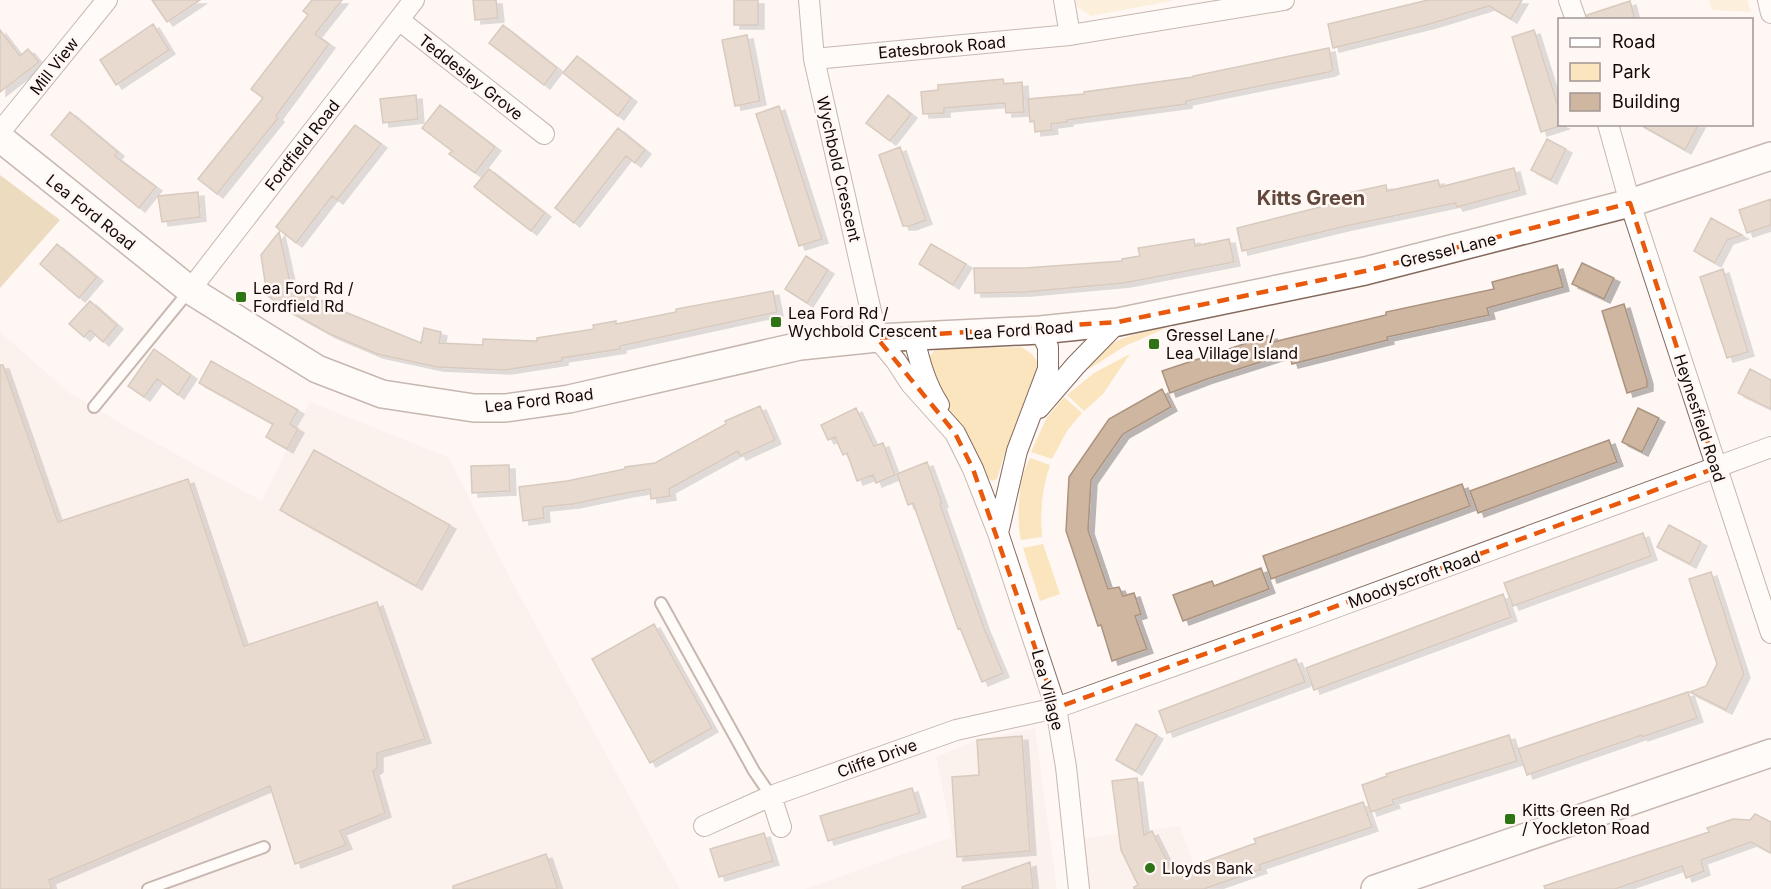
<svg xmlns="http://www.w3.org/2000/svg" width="1771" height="889" font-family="Inter,sans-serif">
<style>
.built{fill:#fbeae4}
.green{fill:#fbe5be}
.forest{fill:#d8b87f}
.building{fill:#cfb6a1;stroke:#ab937f;stroke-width:1.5;filter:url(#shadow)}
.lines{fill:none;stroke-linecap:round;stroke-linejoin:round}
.lane-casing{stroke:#85695d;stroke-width:14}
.street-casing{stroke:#85695d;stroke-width:22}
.secondary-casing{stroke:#85695d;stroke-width:30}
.lane{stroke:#fff;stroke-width:10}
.street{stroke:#fff;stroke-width:20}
.secondary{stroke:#fff;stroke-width:27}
.marked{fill:none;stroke:#e8590c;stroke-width:4.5;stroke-dasharray:12 8;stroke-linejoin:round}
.poi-dot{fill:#2e7414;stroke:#fef7f4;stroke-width:2}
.labels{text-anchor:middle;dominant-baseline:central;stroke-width:5;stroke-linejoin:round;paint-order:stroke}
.street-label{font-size:16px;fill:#130805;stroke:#fef7f4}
.poi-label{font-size:16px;fill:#130805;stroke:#fef7f4;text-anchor:start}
.quarter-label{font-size:20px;font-weight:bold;fill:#62473c;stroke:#fef7f4}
</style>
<defs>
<filter id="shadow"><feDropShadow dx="6" dy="4" stdDeviation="0" flood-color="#0004"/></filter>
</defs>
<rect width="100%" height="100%" fill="#fef7f4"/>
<path class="built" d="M 0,332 L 70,393 L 136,432 L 262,501 L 310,402 L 448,457 L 515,587 L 680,889 L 0,889 Z
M 1035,728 L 1057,889 L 804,889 L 952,837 L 936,757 L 977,740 Z
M 1180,826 L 1203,889 L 1089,889 L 1084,838 Z"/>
<path class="green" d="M 1076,0 L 1176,0 L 1091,16 L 1077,7 Z
M 1709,0 L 1747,0 L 1751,12 L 1712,10 Z
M 1166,328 L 1125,346 L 1089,369 L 1084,365 C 1112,338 1128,335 1166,328 Z
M 1021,347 C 1031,352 1038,359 1040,369 L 1003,459 L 997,479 L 992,481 L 987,477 L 939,396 L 929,363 L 930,356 L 934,351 L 938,349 Z
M 1130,354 L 1103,394 L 1084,411 L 1067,395 L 1094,373 Z
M 1064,397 L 1082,413 L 1067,431 L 1052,459 L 1031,452 L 1046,419 Z
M 1030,458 L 1050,465 C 1042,489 1040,511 1042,537 L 1021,540 C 1016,517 1018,478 1030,458 Z
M 1043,544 L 1060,594 L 1040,601 L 1023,548 Z"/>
<path class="forest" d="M 0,175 L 60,220 L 0,288 Z"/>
<path class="building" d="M 152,0 L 200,0 L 167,22 Z
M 312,0 L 342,0 L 315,34 L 329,44 L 276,116 L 278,118 L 217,194 L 198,179 L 263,98 L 251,89 L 308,15 L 303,11 Z
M 473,0 L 496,0 L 498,18 L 475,20 Z
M 734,0 L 758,0 L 758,25 L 734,25 Z
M 1428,0 L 1522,0 L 1511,19 L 1489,6 L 1430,24 L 1333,48 L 1328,24 Z
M 1630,1 L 1635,20 L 1588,20 L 1587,15 Z
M 153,24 L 169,50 L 116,85 L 100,60 Z
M 503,25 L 557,68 L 544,85 L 489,43 Z
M 0,30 L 20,56 L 28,49 L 39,62 L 0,92 Z
M 1534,30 L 1560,112 L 1560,124 L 1563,125 L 1541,132 L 1512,37 Z
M 747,35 L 760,101 L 735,106 L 722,40 Z
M 1329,48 L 1333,70 L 1329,72 L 1186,101 L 1186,104 L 1067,120 L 1067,122 L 1051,124 L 1052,130 L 1035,132 L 1034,121 L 1030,122 L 1028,99 L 1084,94 L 1084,92 L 1193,77 L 1193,76 Z
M 577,56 L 631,98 L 618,116 L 563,73 Z
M 1003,79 L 1004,84 L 1022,82 L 1024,112 L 1006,113 L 1005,103 L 944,108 L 944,113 L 923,114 L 921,92 L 938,90 L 938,85 Z
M 416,95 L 418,119 L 383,123 L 380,99 Z
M 888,95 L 911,114 L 890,141 L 866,123 Z
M 440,105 L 495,147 L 475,173 L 449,154 L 452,151 L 422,128 Z
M 779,106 L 822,239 L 799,246 L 756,114 Z
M 70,112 L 118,152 L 115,156 L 156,187 L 139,208 L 51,135 Z
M 1639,124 L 1699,124 L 1685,150 Z
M 355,125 L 381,144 L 337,200 L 332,196 L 296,243 L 276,227 Z
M 618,128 L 645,150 L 635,163 L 626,156 L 574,223 L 555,208 Z
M 1547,139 L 1566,149 L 1551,180 L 1531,170 Z
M 900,147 L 926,220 L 910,226 L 903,226 L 879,155 Z
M 1514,168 L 1520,190 L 1457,207 L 1455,203 L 1346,226 L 1242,251 L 1237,228 L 1340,202 L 1339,195 L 1386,185 L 1387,191 L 1438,180 L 1440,187 Z
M 489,169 L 545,213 L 531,231 L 474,187 Z
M 198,192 L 200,217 L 162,222 L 158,196 Z
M 1771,199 L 1771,225 L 1747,233 L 1739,210 Z
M 1711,218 L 1742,235 L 1727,240 L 1715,263 L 1694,251 Z
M 279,232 L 290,282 L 344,314 L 345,312 L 421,343 L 424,328 L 441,332 L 439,343 L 483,345 L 483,339 L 537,341 L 537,338 L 594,329 L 593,325 L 616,321 L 616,324 L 676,312 L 676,309 L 773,291 L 777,312 L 620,346 L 620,349 L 562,358 L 562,361 L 505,370 L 437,367 L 377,354 L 330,334 L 285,309 L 267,295 L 261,255 Z
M 1194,239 L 1195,246 L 1229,239 L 1234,262 L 1124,283 L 1025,292 L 975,293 L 974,268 L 1025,268 L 1122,261 L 1122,259 L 1140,256 L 1138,248 Z
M 57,244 L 97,277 L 79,298 L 40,264 Z
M 931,244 L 966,264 L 953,285 L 919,264 Z
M 806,256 L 828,270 L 807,303 L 785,289 Z
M 1582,263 L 1614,278 L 1604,299 L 1572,284 Z
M 1557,265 L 1563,287 L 1487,308 L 1489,315 L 1387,337 L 1388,340 L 1292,364 L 1289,353 L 1207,379 L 1170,393 L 1162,371 L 1271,335 L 1273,342 L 1386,315 L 1386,312 L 1494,289 L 1492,282 Z
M 1723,269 L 1748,352 L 1727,358 L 1700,277 Z
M 90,301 L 117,325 L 103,342 L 90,330 L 84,337 L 69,324 Z
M 1624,304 L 1647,380 L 1647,387 L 1627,393 L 1602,311 Z
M 154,349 L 191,375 L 178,395 L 157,379 L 144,397 L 128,386 Z
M 211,361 L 298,410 L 290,424 L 298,429 L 287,449 L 266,437 L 273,424 L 199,383 Z
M 0,365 L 3,365 L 58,522 L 188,479 L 244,646 L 377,602 L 425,739 L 377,753 L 377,768 L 373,771 L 385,813 L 340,831 L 346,845 L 295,864 L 270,786 L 49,880 L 52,889 L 0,889 Z
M 1750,369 L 1771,380 L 1771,409 L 1738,393 Z
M 1162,389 L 1171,407 L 1123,434 L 1091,480 L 1088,530 L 1108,589 L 1119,587 L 1123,596 L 1134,593 L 1141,614 L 1135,616 L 1147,649 L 1112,661 L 1101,625 L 1098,626 L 1066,531 L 1069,477 L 1109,419 Z
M 760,406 L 775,440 L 740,456 L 738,451 L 669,489 L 670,496 L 651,499 L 650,489 L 626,493 L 573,504 L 543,507 L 544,518 L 523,521 L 519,487 L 567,481 L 625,469 L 625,467 L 655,463 L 726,424 L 725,421 Z
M 856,408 L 874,446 L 883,443 L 895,475 L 876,483 L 873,475 L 857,481 L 847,453 L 843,455 L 835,437 L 828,440 L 821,425 Z
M 1638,408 L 1659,418 L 1642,452 L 1622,442 Z
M 1609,440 L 1617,462 L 1478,513 L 1470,491 Z
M 314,450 L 450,525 L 416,586 L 280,510 Z
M 927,462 L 942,503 L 940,504 L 984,628 L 1003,673 L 982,682 L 960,628 L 958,629 L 913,503 L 908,505 L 897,474 Z
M 509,465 L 510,491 L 472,493 L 471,466 Z
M 1462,484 L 1470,506 L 1271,579 L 1263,556 Z
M 1669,525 L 1701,542 L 1690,564 L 1657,547 Z
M 1643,533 L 1651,556 L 1513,606 L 1504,583 Z
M 1261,568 L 1269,589 L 1183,621 L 1173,595 L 1212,581 L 1214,586 Z
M 1711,572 L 1744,674 L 1726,710 L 1690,692 L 1706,686 L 1717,664 L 1689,579 Z
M 1503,594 L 1511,617 L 1314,690 L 1306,668 Z
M 654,624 L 712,728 L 650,763 L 592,659 Z
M 1296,659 L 1305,682 L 1167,733 L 1159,711 Z
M 1688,692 L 1697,718 L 1642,737 L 1642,735 L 1527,775 L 1518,749 Z
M 1136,724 L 1157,735 L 1136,771 L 1116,760 Z
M 1509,735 L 1517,761 L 1392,800 L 1394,804 L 1371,812 L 1362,785 L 1387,776 L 1386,774 Z
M 1022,736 L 1030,851 L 957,857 L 952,777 L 979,775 L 977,740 Z
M 1137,778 L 1144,835 L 1152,831 L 1173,873 L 1256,843 L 1254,839 L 1363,802 L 1372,827 L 1259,865 L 1261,869 L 1204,889 L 1134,889 L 1134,887 L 1138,885 L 1121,850 L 1112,781 Z
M 912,788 L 920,813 L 828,841 L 820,816 Z
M 1755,814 L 1771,822 L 1771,853 L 1751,842 L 1701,860 L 1704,871 L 1686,878 L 1682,866 L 1615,889 L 1545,889 L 1544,886 L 1709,832 L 1707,828 L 1733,819 L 1750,820 Z
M 764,833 L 773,861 L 719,877 L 710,849 Z
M 546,854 L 558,889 L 453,889 L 453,886 Z
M 1030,862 L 1033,889 L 962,889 L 962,887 Z"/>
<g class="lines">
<defs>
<path id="lane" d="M 94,407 L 189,291
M 661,603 L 754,771 L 771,796
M 148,889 L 264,847"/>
<path id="street" d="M 809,0 L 814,59 L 877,338 L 896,361 L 911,384 L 955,433 L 973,469 L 998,533 L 1056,708 L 1066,767 L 1079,889
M 1064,0 L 1070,35
M 1569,0 L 1576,20
M 1768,0 L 1771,13
M 399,20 L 544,134
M 814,59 L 1070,35 L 1284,0
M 1608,124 L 1630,203 L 1771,633
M 0,132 L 107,0
M 190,290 L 414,0
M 913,335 C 919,359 925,384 939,405
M 1039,408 L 1076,365 L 1118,322
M 998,533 L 1017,451 L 1048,369 L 1048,347 L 1040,330
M 771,796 L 781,827
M 704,826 L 771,796 L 956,730 L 1056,708 L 1288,625 L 1771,447"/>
<path id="secondary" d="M 0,138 L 190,290 L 317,369 L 382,394 L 474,408 L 505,408 L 569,399 L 800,346 L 877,338 L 1040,330 L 1118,322 L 1365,271 L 1630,203 L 1771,156
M 1375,889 L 1771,753"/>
</defs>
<use href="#lane" class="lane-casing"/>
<use href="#street" class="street-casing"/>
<use href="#secondary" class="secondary-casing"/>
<use href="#lane" class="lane"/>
<use href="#street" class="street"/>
<use href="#secondary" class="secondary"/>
</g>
<path d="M0 0H1771V889H0ZM 1630,203 L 1716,468 L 1056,708 L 973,469 L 955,433 L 877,338 L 1118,322 L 1365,271 Z" fill="#fef7f4" fill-opacity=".55" fill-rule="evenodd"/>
<path class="marked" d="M 1630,203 L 1716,468 L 1056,708 L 973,469 L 955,433 L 877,338 L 1118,322 L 1365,271 Z"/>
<g class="poi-dot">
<rect x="235" y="291" width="12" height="12" rx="3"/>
<rect x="770" y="316" width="12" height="12" rx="3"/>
<rect x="1148" y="338" width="12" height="12" rx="3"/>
<rect x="1504" y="813" width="12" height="12" rx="3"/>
<circle cx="1150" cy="868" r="6"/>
</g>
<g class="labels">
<g class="street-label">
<text transform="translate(942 47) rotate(-5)">Eatesbrook Road</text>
<text transform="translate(54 66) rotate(-52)">Mill View</text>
<text transform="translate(471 77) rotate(38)">Teddesley Grove</text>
<text transform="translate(302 145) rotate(-52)">Fordfield Road</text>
<text transform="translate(839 169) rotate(77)">Wychbold Crescent</text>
<text transform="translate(91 212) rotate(39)">Lea Ford Road</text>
<text transform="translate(1448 250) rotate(-14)">Gressel Lane</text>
<text transform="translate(1019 330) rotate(-4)">Lea Ford Road</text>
<text transform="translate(539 400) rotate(-7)">Lea Ford Road</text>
<text transform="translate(1700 418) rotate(72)">Heynesfield Road</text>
<text transform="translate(1414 579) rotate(-20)">Moodyscroft Road</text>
<text transform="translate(1048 690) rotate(75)">Lea Village</text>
<text transform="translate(877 758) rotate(-20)">Cliffe Drive</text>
</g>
<g class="poi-label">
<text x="253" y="288">Lea Ford Rd /<tspan x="253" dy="18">Fordfield Rd</tspan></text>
<text x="788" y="313">Lea Ford Rd /<tspan x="788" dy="18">Wychbold Crescent</tspan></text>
<text x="1166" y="335">Gressel Lane /<tspan x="1166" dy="18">Lea Village Island</tspan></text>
<text x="1522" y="810">Kitts Green Rd<tspan x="1522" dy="18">/ Yockleton Road</tspan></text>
<text x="1162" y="868">Lloyds Bank</text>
</g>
<g class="quarter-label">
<text x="1311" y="198">Kitts Green</text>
</g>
</g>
<rect x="1558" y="18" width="195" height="108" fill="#fef7f4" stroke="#a09794" stroke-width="1.5"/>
<rect x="1570" y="38" width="30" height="9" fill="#ffffff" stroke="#a09794" stroke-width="1.5"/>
<text x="1612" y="48" font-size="18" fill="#130805">Road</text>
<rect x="1570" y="63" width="30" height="18" fill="#fbe5be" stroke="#a09794" stroke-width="1.5"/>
<text x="1612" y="78" font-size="18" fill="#130805">Park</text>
<rect x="1570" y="93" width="30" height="18" fill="#cfb6a1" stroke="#a09794" stroke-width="1.5"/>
<text x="1612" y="108" font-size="18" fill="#130805">Building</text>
</svg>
